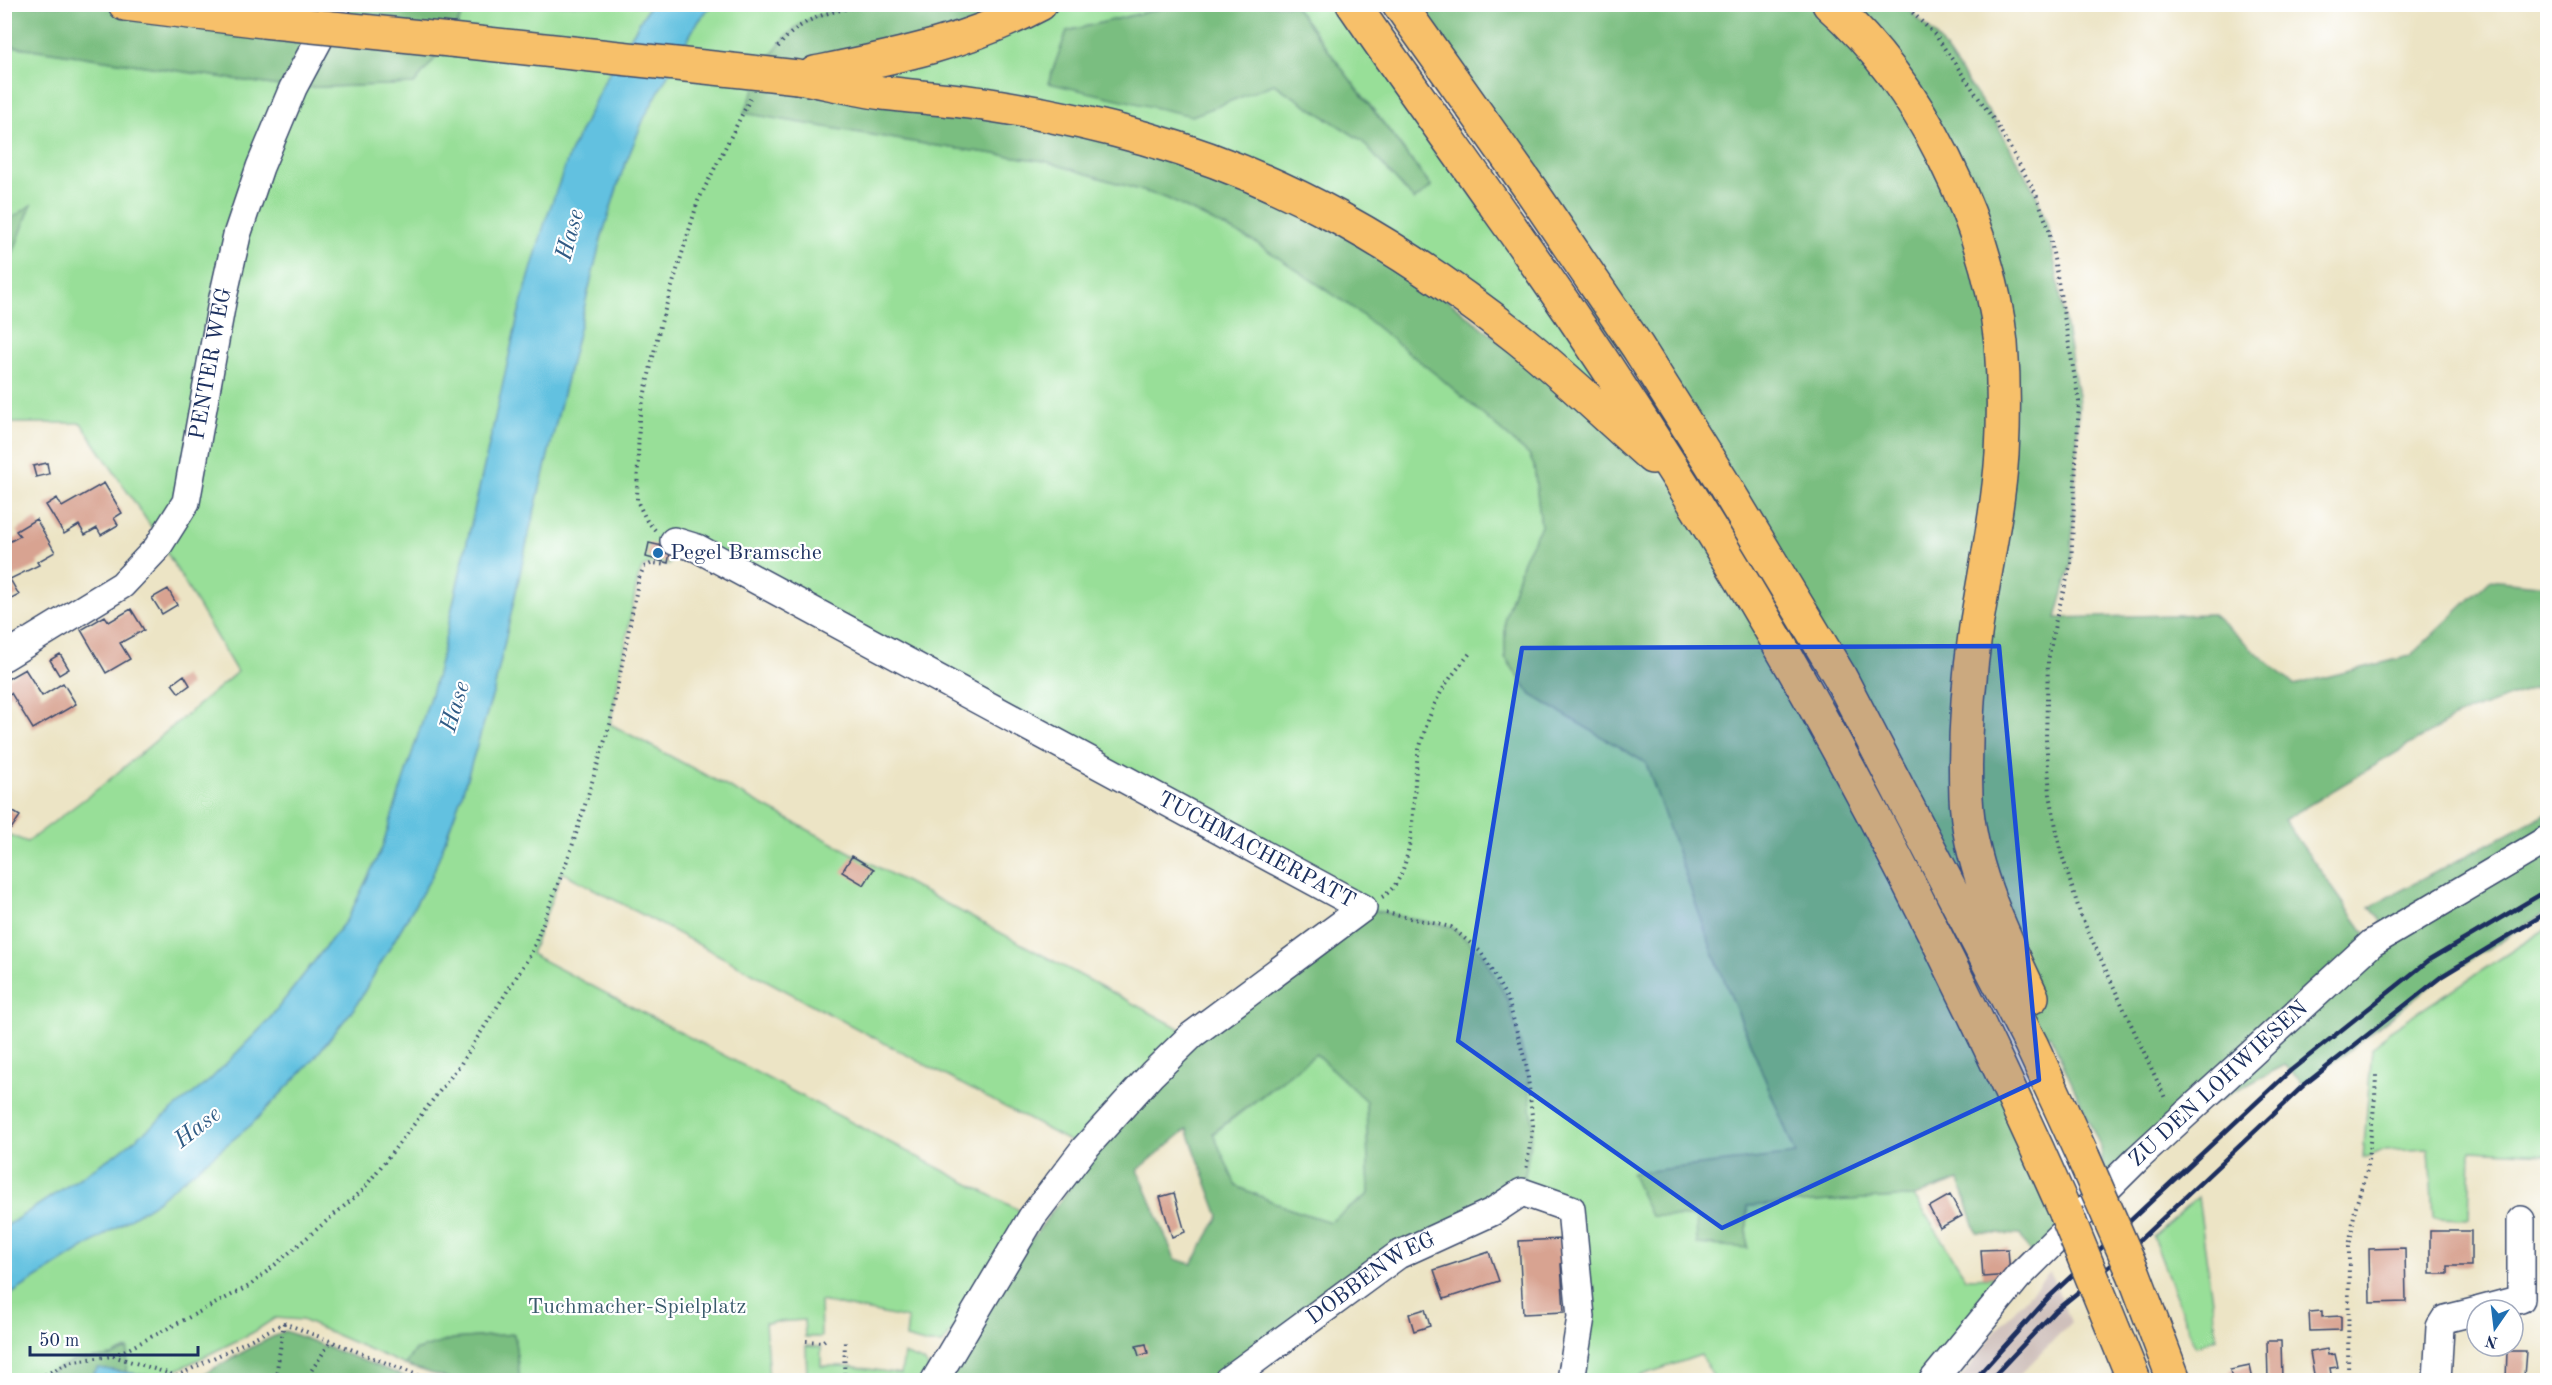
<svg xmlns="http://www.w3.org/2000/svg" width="2552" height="1385" font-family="'Old Standard TT',serif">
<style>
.industrial{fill:#cfc0bb}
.green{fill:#98df98;stroke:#5a877b;stroke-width:1.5}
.forest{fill:#7abe80;stroke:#4a766f;stroke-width:1.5;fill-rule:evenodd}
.water{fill:#62c1e0;stroke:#3e789f;stroke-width:1.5}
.building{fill:#d8a391}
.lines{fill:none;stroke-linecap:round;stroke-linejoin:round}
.minor-casing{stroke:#3a4a6d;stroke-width:30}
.highway-casing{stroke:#3a4a6d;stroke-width:36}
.path{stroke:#3a4a6d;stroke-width:4;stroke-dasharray:1.5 4.5;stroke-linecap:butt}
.minor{stroke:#fff;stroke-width:27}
.highway{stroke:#f7c06b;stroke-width:33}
.rail{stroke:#1b2f5e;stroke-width:4.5}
.highway-bridge-casing{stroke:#3a4a6d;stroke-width:36;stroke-linecap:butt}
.highway-bridge{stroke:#f7c06b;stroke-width:33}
.marked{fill:#1d4ed8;fill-opacity:0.2;stroke:#1d4ed8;stroke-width:4.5;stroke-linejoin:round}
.poi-dot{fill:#1f6fb2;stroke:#fff;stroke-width:2}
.labels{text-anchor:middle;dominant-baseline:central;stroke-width:4.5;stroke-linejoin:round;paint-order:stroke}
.street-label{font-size:22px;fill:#1b2f5e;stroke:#fff}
.poi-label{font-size:22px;fill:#1b2f5e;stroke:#fff;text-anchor:start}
.park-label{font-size:22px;fill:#3a5b6c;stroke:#fff}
.water-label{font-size:24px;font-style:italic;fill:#305b85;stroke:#fff}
</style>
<rect width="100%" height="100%" fill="#fff"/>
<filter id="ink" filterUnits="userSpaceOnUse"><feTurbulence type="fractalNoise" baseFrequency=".0167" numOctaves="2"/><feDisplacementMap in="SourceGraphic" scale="12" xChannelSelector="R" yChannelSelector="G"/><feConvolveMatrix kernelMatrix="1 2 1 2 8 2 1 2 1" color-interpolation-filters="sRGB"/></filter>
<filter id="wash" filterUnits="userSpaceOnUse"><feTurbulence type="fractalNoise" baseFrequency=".008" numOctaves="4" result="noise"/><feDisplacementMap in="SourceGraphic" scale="24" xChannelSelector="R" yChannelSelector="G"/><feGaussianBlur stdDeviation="1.35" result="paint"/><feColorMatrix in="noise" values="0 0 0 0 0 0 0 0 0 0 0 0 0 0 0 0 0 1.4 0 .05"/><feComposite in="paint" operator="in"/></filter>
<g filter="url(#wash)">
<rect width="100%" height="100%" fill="#ece4c5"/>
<path class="industrial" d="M 2050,1272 L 2071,1322 L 2015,1380 L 1959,1380 L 1998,1328 Z"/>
<path class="green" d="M 466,5 L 650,5 L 605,80 L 570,153 L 519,312 L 437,675 L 382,848 L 348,918 L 267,1022 L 209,1081 L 119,1152 L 5,1227 L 5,833 L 27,842 L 103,785 L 237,672 L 156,534 L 81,423 L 5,423 L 4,275 L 31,206 L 5,223 L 5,45 L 293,88 L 414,84 L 450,40 Z
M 711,5 L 882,5 L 816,16 L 744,113 L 931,145 L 1045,161 L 1166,198 L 1255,242 L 1353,308 L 1443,380 L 1529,455 L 1534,465 L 1541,526 L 1524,558 L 1505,617 L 1505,657 L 1531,695 L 1646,763 L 1712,950 L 1796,1155 L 1632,1174 L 1651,1216 L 1696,1217 L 1747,1248 L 1747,1206 L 1914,1196 L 1966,1278 L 2005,1277 L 1921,1380 L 1715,1380 L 1701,1355 L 1628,1380 L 1571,1380 L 1571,1209 L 1522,1192 L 1533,1125 L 1451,927 L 1363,908 L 682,553 L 668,565 L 653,563 L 643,567 L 638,578 L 610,724 L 1192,1035 L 1084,1149 L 562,872 L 531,954 L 1032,1217 L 943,1344 L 928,1344 L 906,1338 L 908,1319 L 820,1301 L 821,1337 L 805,1337 L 804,1320 L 765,1323 L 769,1380 L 520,1380 L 514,1334 L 453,1339 L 414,1351 L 405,1365 L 302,1320 L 275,1318 L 252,1333 L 177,1370 L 157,1377 L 126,1372 L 127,1349 L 112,1356 L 73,1361 L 34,1380 L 5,1380 L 5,1298 L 153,1204 L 251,1125 L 311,1062 L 355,1007 L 432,876 L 461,797 L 494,690 L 528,537 L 601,239 L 622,172 L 645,116 L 695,26 Z
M 1040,5 L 1176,5 L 1067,31 L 1192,116 L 1274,84 L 1361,140 L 1414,200 L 1431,186 L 1294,5 L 1353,5 L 1684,486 L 1410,260 L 798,77 Z
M 2547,928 L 2547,1154 L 2471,1150 L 2469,1219 L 2433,1218 L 2429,1149 L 2382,1151 L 2363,1158 L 2372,1048 L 2389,1031 Z
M 1316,1054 L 1366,1101 L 1369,1194 L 1330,1222 L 1290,1209 L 1236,1186 L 1213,1134 Z
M 2198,1197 L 2217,1338 L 2195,1346 L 2153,1237 Z
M 806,1346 L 821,1347 L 821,1366 L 849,1366 L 901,1374 L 904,1354 L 925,1362 L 929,1369 L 925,1380 L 807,1380 Z"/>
<path class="forest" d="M 882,4 L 1040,5 L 800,76 L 1063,118 L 1348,222 L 1684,486 L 2072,1227 L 2035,1261 L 2020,1235 L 1977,1233 L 1959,1180 L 1914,1196 L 1747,1206 L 1747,1248 L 1697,1244 L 1696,1217 L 1651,1216 L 1631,1173 L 1796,1154 L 1712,950 L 1646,763 L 1531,695 L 1505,657 L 1505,618 L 1524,558 L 1541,526 L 1534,466 L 1529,455 L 1443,380 L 1353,308 L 1255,242 L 1166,198 L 1045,161 L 931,145 L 744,113 C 760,77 776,30 817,16 C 837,8 861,7 882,4 Z
M 5,5 L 466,5 L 450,40 L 414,84 L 293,88 L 5,45 Z
M 1176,5 L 1294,5 L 1431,187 L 1414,200 L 1361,140 L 1274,84 L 1192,116 L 1048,83 L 1067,31 Z
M 1399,5 L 1904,5 L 1936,36 L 1996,123 L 2036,194 L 2049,230 L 2079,402 L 2071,564 L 2056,618 L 2212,614 L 2294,685 L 2410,656 L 2490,580 L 2547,586 L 2547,684 L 2459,715 L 2284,820 L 2372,943 L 2390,932 L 2370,907 L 2547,813 L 2547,912 L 2442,977 L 2304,1085 L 2285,1065 L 2177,1122 L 2138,1158 L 2107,1212 L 2101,1148 L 2050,1035 L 2031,1044 L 1888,767 Z
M 31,205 L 5,275 L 5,223 Z
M 1363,908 L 1451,927 L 1481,952 L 1508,1000 L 1527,1068 L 1533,1125 L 1522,1192 L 1398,1255 L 1247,1380 L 935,1380 L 966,1330 L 1152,1074 ZM 1316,1054 L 1366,1101 L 1369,1194 L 1330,1222 L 1290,1209 L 1236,1186 L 1213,1133 ZM 1187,1129 L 1219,1216 L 1192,1264 L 1175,1259 L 1138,1170 Z
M 285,1331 L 414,1380 L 193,1380 L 254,1346 Z
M 514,1334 L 520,1380 L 453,1380 L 405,1365 L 414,1351 L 453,1339 Z
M 128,1349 L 126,1372 L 98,1368 L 88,1380 L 34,1380 L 73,1361 L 112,1356 Z"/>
<path class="water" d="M 650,5 L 711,5 L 695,26 L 645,116 L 622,172 L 601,239 L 528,537 L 494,690 L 461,797 L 432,876 L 355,1007 L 311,1062 L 251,1125 L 153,1204 L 5,1298 L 5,1227 L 119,1152 L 209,1081 L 267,1022 L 348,918 L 382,848 L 437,675 L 519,312 L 545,222 L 570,153 L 605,80 Z
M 98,1368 L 173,1380 L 88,1380 Z"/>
<g id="blocks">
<path class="building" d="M 47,463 L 49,474 L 36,477 L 33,466 Z
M 104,483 L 122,513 L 114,518 L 118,525 L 101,535 L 97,528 L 85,535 L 79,525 L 64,534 L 46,505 L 57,498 L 62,507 Z
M 36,519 L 55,552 L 37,562 L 39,565 L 10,579 L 19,595 L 4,603 L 4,550 L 9,548 L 7,543 L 20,536 L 16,531 Z
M 649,543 L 671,548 L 668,563 L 646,557 Z
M 168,589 L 177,605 L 162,614 L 152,598 Z
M 131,609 L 144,630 L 120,643 L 130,659 L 106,673 L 81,630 L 105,616 L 109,622 Z
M 60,654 L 69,669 L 59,675 L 50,660 Z
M 25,669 L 42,696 L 63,683 L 76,704 L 33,729 L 11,693 L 6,696 L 4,694 L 4,681 Z
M 184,675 L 190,685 L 179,693 L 172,684 Z
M 4,806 L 20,816 L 11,829 L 4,825 Z
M 852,856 L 874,869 L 864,885 L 842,872 Z
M 1174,1193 L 1185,1232 L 1172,1237 L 1160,1197 Z
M 1950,1195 L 1962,1216 L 1940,1228 L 1929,1207 Z
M 2430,1231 L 2471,1231 L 2471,1266 L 2448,1266 L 2448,1274 L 2430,1274 Z
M 1561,1239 L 1561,1250 L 1568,1249 L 1569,1264 L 1561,1264 L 1564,1312 L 1523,1314 L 1519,1241 Z
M 2405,1248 L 2406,1302 L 2370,1303 L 2369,1249 Z
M 2008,1249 L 2010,1275 L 1983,1277 L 1981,1250 Z
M 1489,1252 L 1499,1281 L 1444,1299 L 1434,1270 Z
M 1425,1309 L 1430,1326 L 1414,1331 L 1409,1314 Z
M 2322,1311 L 2322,1317 L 2341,1316 L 2341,1330 L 2310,1331 L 2309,1312 Z
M 2267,1341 L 2281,1341 L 2282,1380 L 2268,1380 Z
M 1146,1344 L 1148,1353 L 1139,1356 L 1136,1346 Z
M 2327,1349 L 2328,1355 L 2335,1354 L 2338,1367 L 2330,1368 L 2332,1380 L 2315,1380 L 2310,1352 Z
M 2507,1351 L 2526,1351 L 2524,1376 L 2517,1376 L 2517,1380 L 2506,1380 Z
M 2250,1366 L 2253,1380 L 2232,1380 L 2230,1370 Z"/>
</g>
</g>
<g filter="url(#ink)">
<use href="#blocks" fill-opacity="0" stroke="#3a4a6d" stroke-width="1.5"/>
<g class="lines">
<defs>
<g id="minor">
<path id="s1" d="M 674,541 L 697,548 L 1363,908 L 1192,1035 L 1152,1074 L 1084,1149 L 1032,1217 L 935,1380"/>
<path id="s2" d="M 4,657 L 122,585 L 157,548 L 186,502 L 222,302 L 237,235 L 260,167 L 293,88 L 338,4"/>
<path d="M 2480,1310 L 2521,1299 L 2521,1220"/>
<path id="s3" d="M 1228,1380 L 1398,1255 L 1492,1212 L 1522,1192 L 1571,1209 L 1581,1317 L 1571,1380"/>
<path id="s4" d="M 1933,1380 L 2018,1277 L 2138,1158 L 2372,943 L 2548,839"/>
<path d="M 2437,1380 L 2440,1327 L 2445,1319 L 2477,1311"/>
</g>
<path id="highway" d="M 125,4 L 263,21
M 1353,4 C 1401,74 1451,142 1500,212 C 1563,300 1623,390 1681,482 C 1829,715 1954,961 2066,1213
M 1399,4 L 1531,190 L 1637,346 L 1722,481 L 1839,675 L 2031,1044 L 2083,1157
M 1829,4 C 1921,85 1988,223 2001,343 C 2004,380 2004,418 2002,454 C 1998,512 1985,570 1976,627 C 1968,683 1964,740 1966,797 C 1969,867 2003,934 2032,997
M 362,31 L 450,40
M 815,73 C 894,57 967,43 1040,4
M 798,77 C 826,82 855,89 883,93 C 917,97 950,99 984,104 C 1037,112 1092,123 1144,138 C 1286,178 1404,248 1519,339 C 1565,376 1608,418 1652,457"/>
</defs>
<use href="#minor" class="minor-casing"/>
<use href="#highway" class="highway-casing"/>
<path class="path" d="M 1904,4 L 1936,36 L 1996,123 L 2036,194 L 2049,230 L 2079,402 L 2071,564 L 2056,619 L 2048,661 L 2046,739 L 2050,794 L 2060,849 L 2081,916 L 2166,1100
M 778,47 C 805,12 841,9 882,4
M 655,530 L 647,521 L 637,501 L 639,419 L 660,326 L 698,201 L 750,99
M 1382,897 C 1420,875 1410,789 1419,750 C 1424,732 1431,709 1440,694 C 1448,679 1460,666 1470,653
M 1386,913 L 1451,927 L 1481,952 L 1508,1000 L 1527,1068 L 1533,1125 L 1526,1171
M 284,1323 L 276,1376 L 290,1380
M 806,1341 L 822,1342 L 827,1338
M 113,1356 L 177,1376 L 284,1323 L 430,1380
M 34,1380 L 73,1361 L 112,1356 L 128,1349 L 251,1285 L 362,1191 L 460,1065 L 531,954 L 571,850 L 610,724 L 639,578 L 644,567 L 653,563 L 666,565
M 305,1380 L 331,1341
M 844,1380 L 845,1339
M 2348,1380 L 2349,1247 L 2355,1209 L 2367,1170 L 2375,1097 L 2376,1075"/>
<use href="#minor" class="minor"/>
<use href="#highway" class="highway"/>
<path class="rail" d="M 1974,1380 L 2048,1298 L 2290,1071 L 2428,961 L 2548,890
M 1990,1380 L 2055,1311 L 2125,1254 L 2304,1085 L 2442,976 L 2548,912"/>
<defs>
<path id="highway-bridge" d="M 263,21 L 362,31
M 450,40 L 798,77
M 2083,1157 L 2134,1274 L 2174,1380
M 2066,1213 L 2134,1380"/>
</defs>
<use href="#highway-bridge" class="highway-bridge-casing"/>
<use href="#highway-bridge" class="highway-bridge"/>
</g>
</g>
<path class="marked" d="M 1999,646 L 2039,1080 L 1722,1228 L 1458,1041 L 1522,648 Z"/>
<circle class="poi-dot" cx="658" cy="553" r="6"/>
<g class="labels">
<g class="street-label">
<text stroke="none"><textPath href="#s2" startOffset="384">PENTER WEG</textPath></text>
<text stroke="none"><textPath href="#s1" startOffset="660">TUCHMACHERPATT</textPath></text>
<text stroke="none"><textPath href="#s4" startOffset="412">ZU DEN LOHWIESEN</textPath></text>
<text stroke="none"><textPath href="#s3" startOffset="176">DOBBENWEG</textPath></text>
</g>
<g class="poi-label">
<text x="670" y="553">Pegel Bramsche</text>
</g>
<g class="park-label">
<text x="637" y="1307">Tuchmacher-Spielplatz</text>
</g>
<g class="water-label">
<text transform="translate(571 235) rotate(-75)">Hase</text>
<text transform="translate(456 707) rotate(-73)">Hase</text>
<text transform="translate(198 1128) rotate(-38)">Hase</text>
</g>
</g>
<rect width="2552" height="1385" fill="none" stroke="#fff" stroke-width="24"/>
<g transform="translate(2495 1328) rotate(194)"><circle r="28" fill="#ffffff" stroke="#a4acbf" stroke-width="1.5"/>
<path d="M0-4.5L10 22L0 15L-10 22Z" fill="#1f6fb2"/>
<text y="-9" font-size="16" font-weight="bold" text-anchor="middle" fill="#1b2f5e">N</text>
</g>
<path d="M30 1346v9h168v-9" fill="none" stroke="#1b2f5e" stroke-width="3"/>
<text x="39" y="1346" font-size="18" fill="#1b2f5e" stroke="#ffffff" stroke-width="4.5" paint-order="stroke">50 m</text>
</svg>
